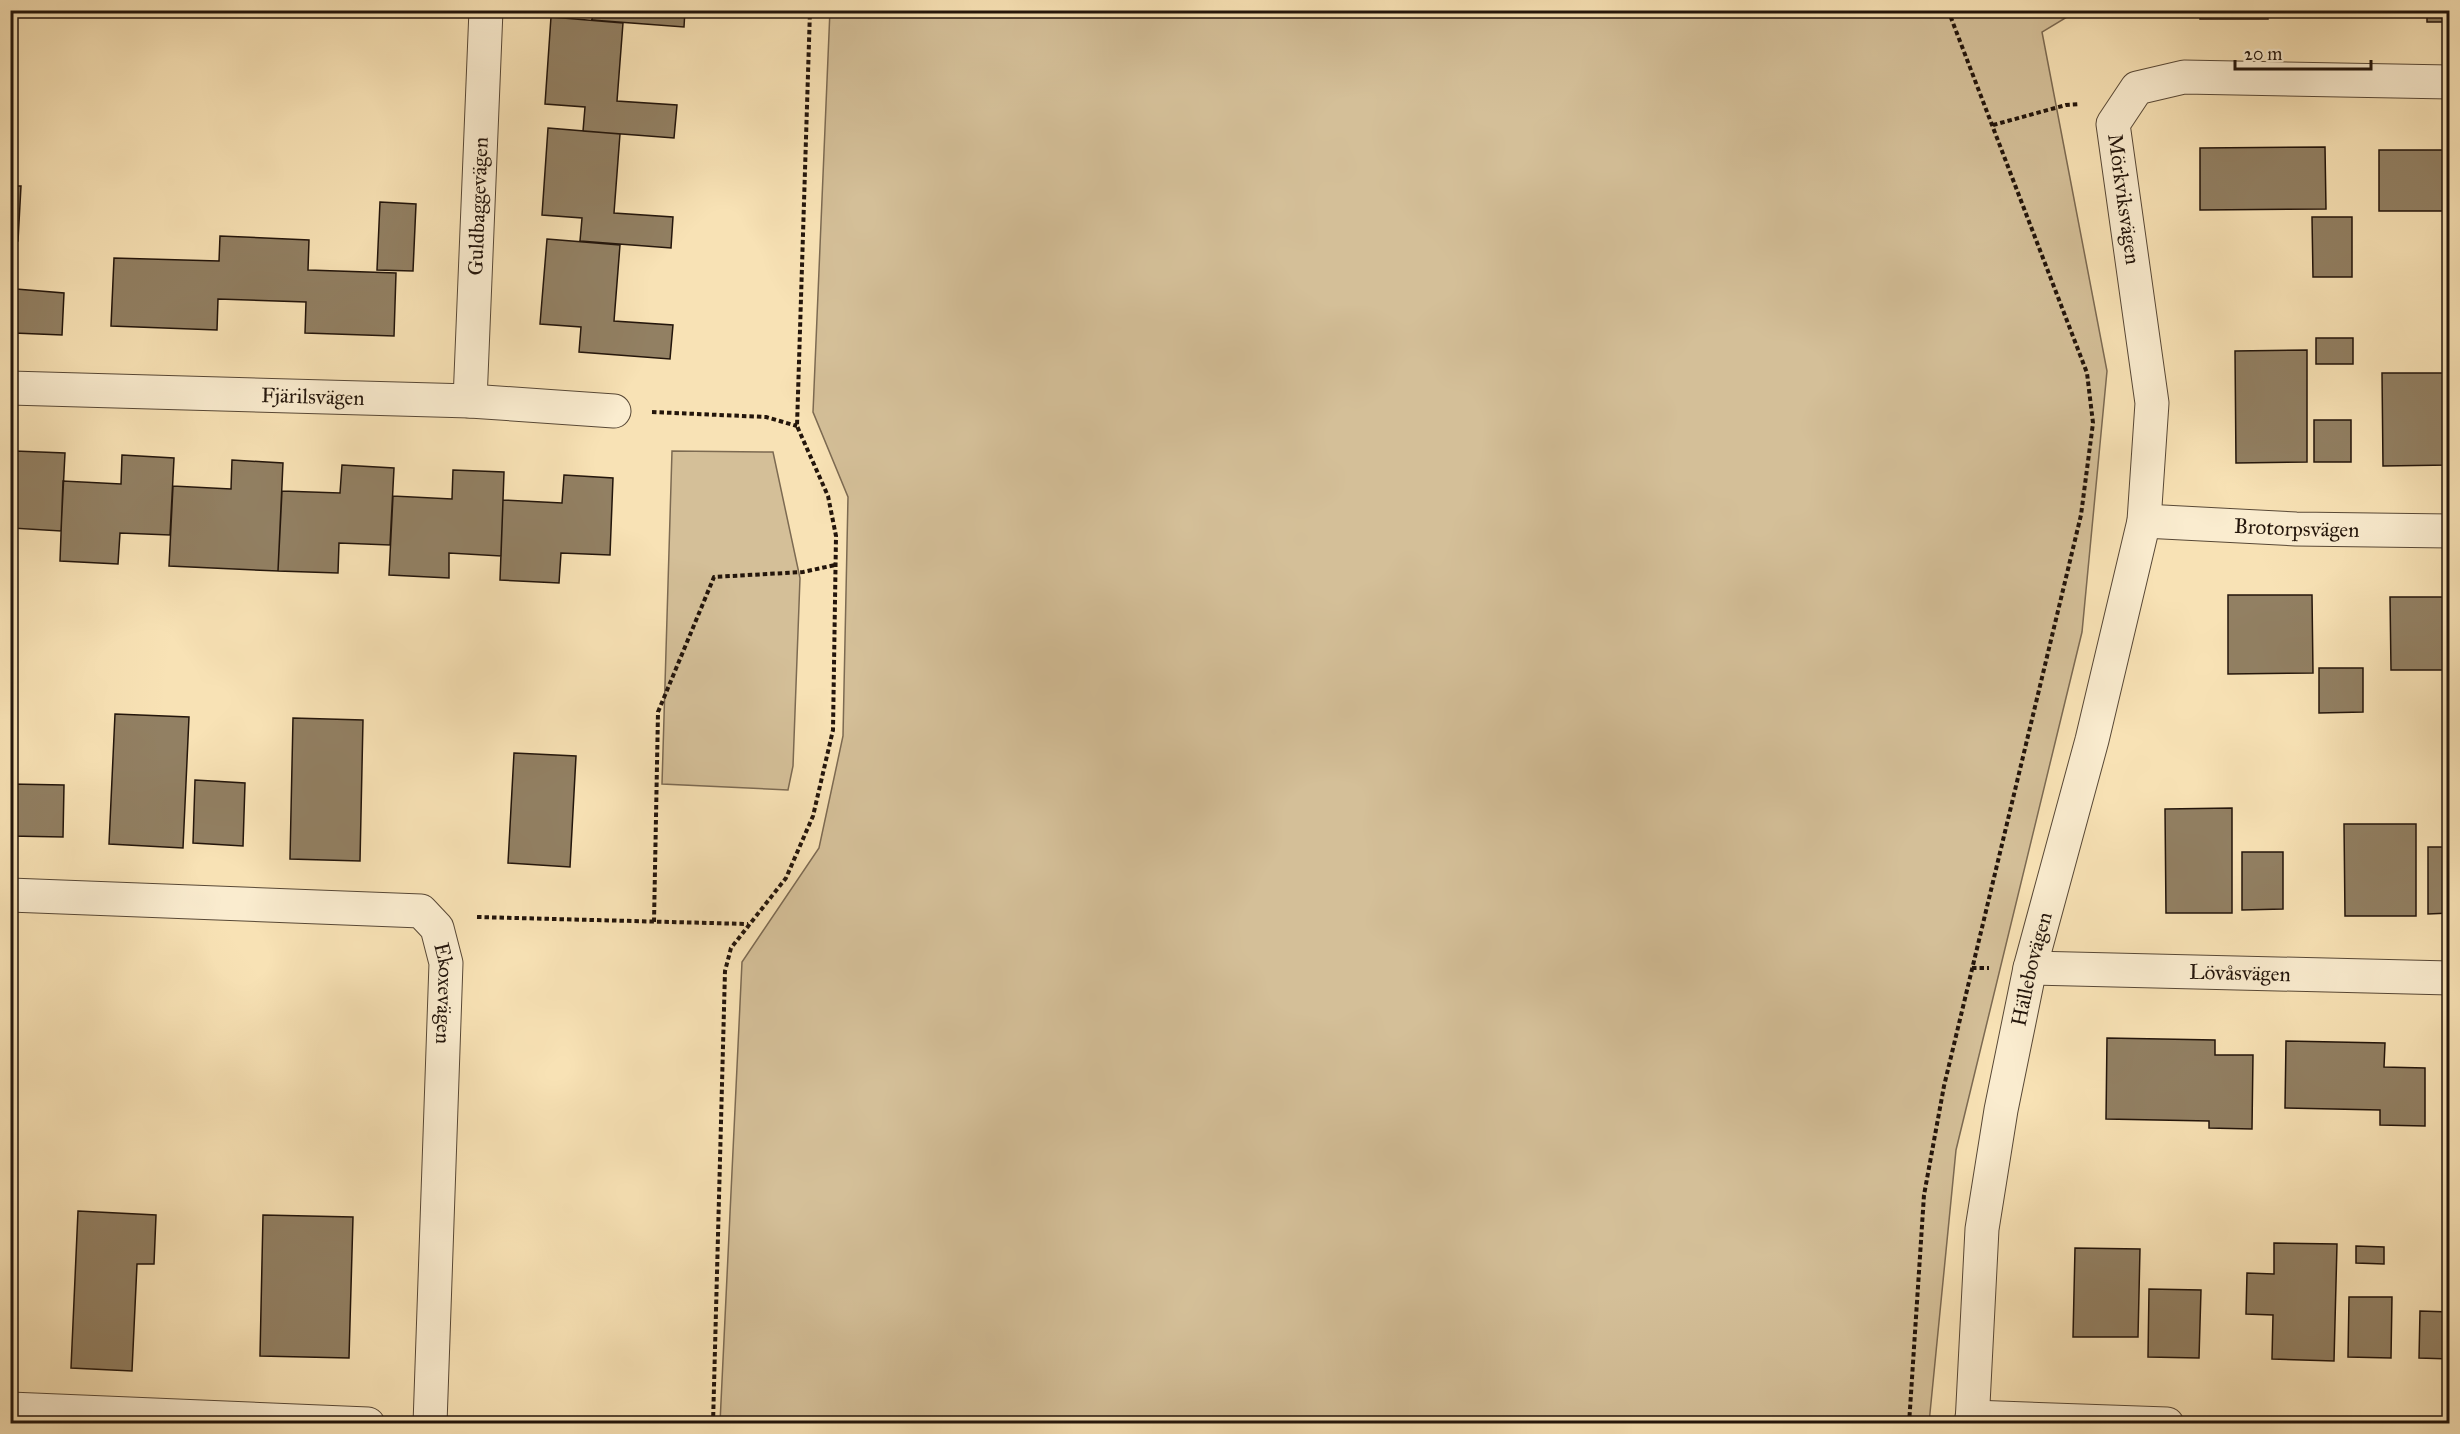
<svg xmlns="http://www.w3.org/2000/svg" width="2460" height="1434" font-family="'IM FELL Great Primer',serif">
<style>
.green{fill:#d4bf98;stroke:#7c6a52;stroke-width:1.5}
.building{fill:#928063;stroke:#23150b;stroke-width:1.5}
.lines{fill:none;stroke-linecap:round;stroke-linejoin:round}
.minor-casing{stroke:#584836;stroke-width:35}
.path{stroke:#23150b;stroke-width:4;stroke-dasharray:4.5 3;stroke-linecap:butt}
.minor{stroke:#faeccf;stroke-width:33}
.labels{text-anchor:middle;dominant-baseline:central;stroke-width:4.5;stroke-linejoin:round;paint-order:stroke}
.street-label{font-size:21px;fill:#23150b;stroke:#faeccf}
</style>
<rect width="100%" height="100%" fill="#f8e2b5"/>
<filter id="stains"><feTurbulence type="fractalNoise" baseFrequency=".00333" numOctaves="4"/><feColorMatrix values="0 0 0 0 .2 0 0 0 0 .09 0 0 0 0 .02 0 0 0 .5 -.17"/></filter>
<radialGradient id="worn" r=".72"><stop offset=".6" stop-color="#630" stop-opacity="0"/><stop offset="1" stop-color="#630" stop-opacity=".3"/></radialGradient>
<path class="green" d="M 830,10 L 2077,11 L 2042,32 L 2107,371 L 2082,632 L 1956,1150 L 1929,1423 L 720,1423 L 742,962 L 819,848 L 843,736 L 848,497 L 813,412 Z
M 672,451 L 773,452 L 800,578 L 793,766 L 788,790 L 662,784 Z"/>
<path class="building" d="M 593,10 L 685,10 L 684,27 L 592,20 Z
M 2200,10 L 2268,10 L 2268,19 L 2200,19 Z
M 2299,10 L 2342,10 L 2342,17 L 2299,17 Z
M 2427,10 L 2450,10 L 2450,22 L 2427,22 Z
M 551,17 L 623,23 L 617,101 L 677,105 L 674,138 L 583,131 L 585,107 L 545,104 Z
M 548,128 L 620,134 L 614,213 L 673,217 L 671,248 L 580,241 L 582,218 L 542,215 Z
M 2325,147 L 2326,209 L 2200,210 L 2200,148 Z
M 2379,150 L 2450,150 L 2450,211 L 2379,211 Z
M 10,186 L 21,186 L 18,241 L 10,240 Z
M 380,202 L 416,204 L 413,271 L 377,270 Z
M 2312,217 L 2352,217 L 2352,277 L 2313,277 Z
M 220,236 L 309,240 L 308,270 L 396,273 L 394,336 L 305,333 L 306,302 L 218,299 L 217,330 L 111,326 L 114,258 L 219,261 Z
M 547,239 L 620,245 L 614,321 L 673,325 L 670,359 L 579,352 L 581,327 L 540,324 Z
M 16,289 L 64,293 L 62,335 L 14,333 Z
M 2316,338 L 2353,338 L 2353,364 L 2316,364 Z
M 2307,350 L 2307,462 L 2236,463 L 2235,351 Z
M 2382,373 L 2450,373 L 2450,465 L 2383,466 Z
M 2314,420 L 2351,420 L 2351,462 L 2314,462 Z
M 15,451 L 65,453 L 61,531 L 12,528 L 10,558 L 10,479 L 13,479 Z
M 122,455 L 174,458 L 170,535 L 120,533 L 118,564 L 60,561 L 63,481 L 121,484 Z
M 232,460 L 283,463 L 278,571 L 169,566 L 173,486 L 231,489 Z
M 342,465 L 394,468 L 390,545 L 339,543 L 338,573 L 278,571 L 282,491 L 340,493 Z
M 453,470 L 504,472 L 501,556 L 449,553 L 449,578 L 389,575 L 393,496 L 452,499 Z
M 564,475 L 613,478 L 610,555 L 561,553 L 559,583 L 500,580 L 503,500 L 562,503 Z
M 2228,595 L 2312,595 L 2313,673 L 2228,674 Z
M 2390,597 L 2450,597 L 2450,670 L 2391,670 Z
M 2319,668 L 2363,668 L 2363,712 L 2319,713 Z
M 115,714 L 189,717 L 183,848 L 109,844 Z
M 293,718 L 363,720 L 360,861 L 290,859 Z
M 514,753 L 576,756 L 570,867 L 508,863 Z
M 195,780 L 245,783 L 243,846 L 193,843 Z
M 10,784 L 64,785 L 63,837 L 10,836 Z
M 2232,808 L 2232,913 L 2166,913 L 2165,809 Z
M 2344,824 L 2416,824 L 2416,916 L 2345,916 Z
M 2428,847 L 2450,847 L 2450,913 L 2428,914 Z
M 2242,852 L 2283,852 L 2283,909 L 2242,910 Z
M 2107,1038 L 2215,1040 L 2215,1055 L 2253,1055 L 2252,1129 L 2209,1128 L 2209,1121 L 2106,1119 Z
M 2286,1041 L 2385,1043 L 2384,1067 L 2425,1068 L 2425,1126 L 2380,1125 L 2380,1110 L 2285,1108 Z
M 78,1211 L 156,1215 L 154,1264 L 137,1264 L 132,1371 L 71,1368 Z
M 263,1215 L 353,1217 L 349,1358 L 260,1356 Z
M 2274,1243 L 2337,1244 L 2334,1361 L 2272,1359 L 2273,1315 L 2246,1314 L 2247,1273 L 2274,1274 Z
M 2356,1246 L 2384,1247 L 2384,1264 L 2356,1263 Z
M 2075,1248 L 2140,1249 L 2138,1337 L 2073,1337 Z
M 2149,1289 L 2201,1290 L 2199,1358 L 2148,1357 Z
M 2349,1297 L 2392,1297 L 2391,1358 L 2348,1357 Z
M 2420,1311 L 2450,1312 L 2450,1359 L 2419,1358 Z"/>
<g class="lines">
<defs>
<g id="minor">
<path id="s1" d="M 10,388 L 470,401 L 614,411"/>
<path id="s2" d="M 470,401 L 486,10"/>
<path id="s3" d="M 2144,521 L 2296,529 L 2450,531"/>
<path id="s4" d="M 10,895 L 421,911 L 437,928 L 446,963 L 430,1424"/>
<path id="s5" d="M 2030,968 L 2450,978"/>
<path d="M 10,1409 L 368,1424"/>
<path d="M 1972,1417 L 2167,1424"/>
<path id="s6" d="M 1972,1424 L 1982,1229 L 2001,1110 L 2030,968 L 2092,740 L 2144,521 L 2152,403 L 2113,124 L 2137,88 L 2184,77 L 2450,82"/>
</g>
</defs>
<use href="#minor" class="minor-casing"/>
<path class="path" d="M 1993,125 L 2066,105 L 2080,104
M 652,412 L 766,417 L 797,426
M 477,917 L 748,924
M 654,922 L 658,712 L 714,577 L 803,572 L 835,565
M 1972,968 L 1989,968
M 713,1424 L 725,971 L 731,948 L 786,878 L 813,816 L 833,730 L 836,536 L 828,496 L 797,426 L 810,10
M 1823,1424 L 1856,1419 L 1900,1424
M 1909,1424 L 1924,1195 L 1944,1086 L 2081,515 L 2093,423 L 2087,373 L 1948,10"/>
<use href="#minor" class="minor"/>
</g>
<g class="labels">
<g class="street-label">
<text transform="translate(2124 199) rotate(82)">Mörkviksvägen</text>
<text stroke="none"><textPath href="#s2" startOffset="195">Guldbaggevägen</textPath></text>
<text stroke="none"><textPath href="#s1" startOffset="303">Fjärilsvägen</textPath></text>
<text stroke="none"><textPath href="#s3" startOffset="153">Brotorpsvägen</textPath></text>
<text stroke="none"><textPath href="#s6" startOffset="460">Hällebovägen</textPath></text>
<text stroke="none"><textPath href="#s5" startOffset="210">Lövåsvägen</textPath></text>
<text stroke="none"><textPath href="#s4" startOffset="501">Ekoxevägen</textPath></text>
</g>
</g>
<rect width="2460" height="1434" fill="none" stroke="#f8e2b5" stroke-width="36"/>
<rect x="12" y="12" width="2436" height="1410" fill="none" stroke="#23150b" stroke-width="3"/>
<rect x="18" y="18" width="2424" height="1398" fill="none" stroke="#23150b" stroke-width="1.5"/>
<path d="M2235 60v9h136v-9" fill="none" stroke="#23150b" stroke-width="3"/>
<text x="2244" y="60" font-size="18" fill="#23150b" stroke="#faeccf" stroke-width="4.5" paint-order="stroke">20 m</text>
<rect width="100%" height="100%" filter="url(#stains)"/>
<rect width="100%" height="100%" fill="url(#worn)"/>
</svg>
